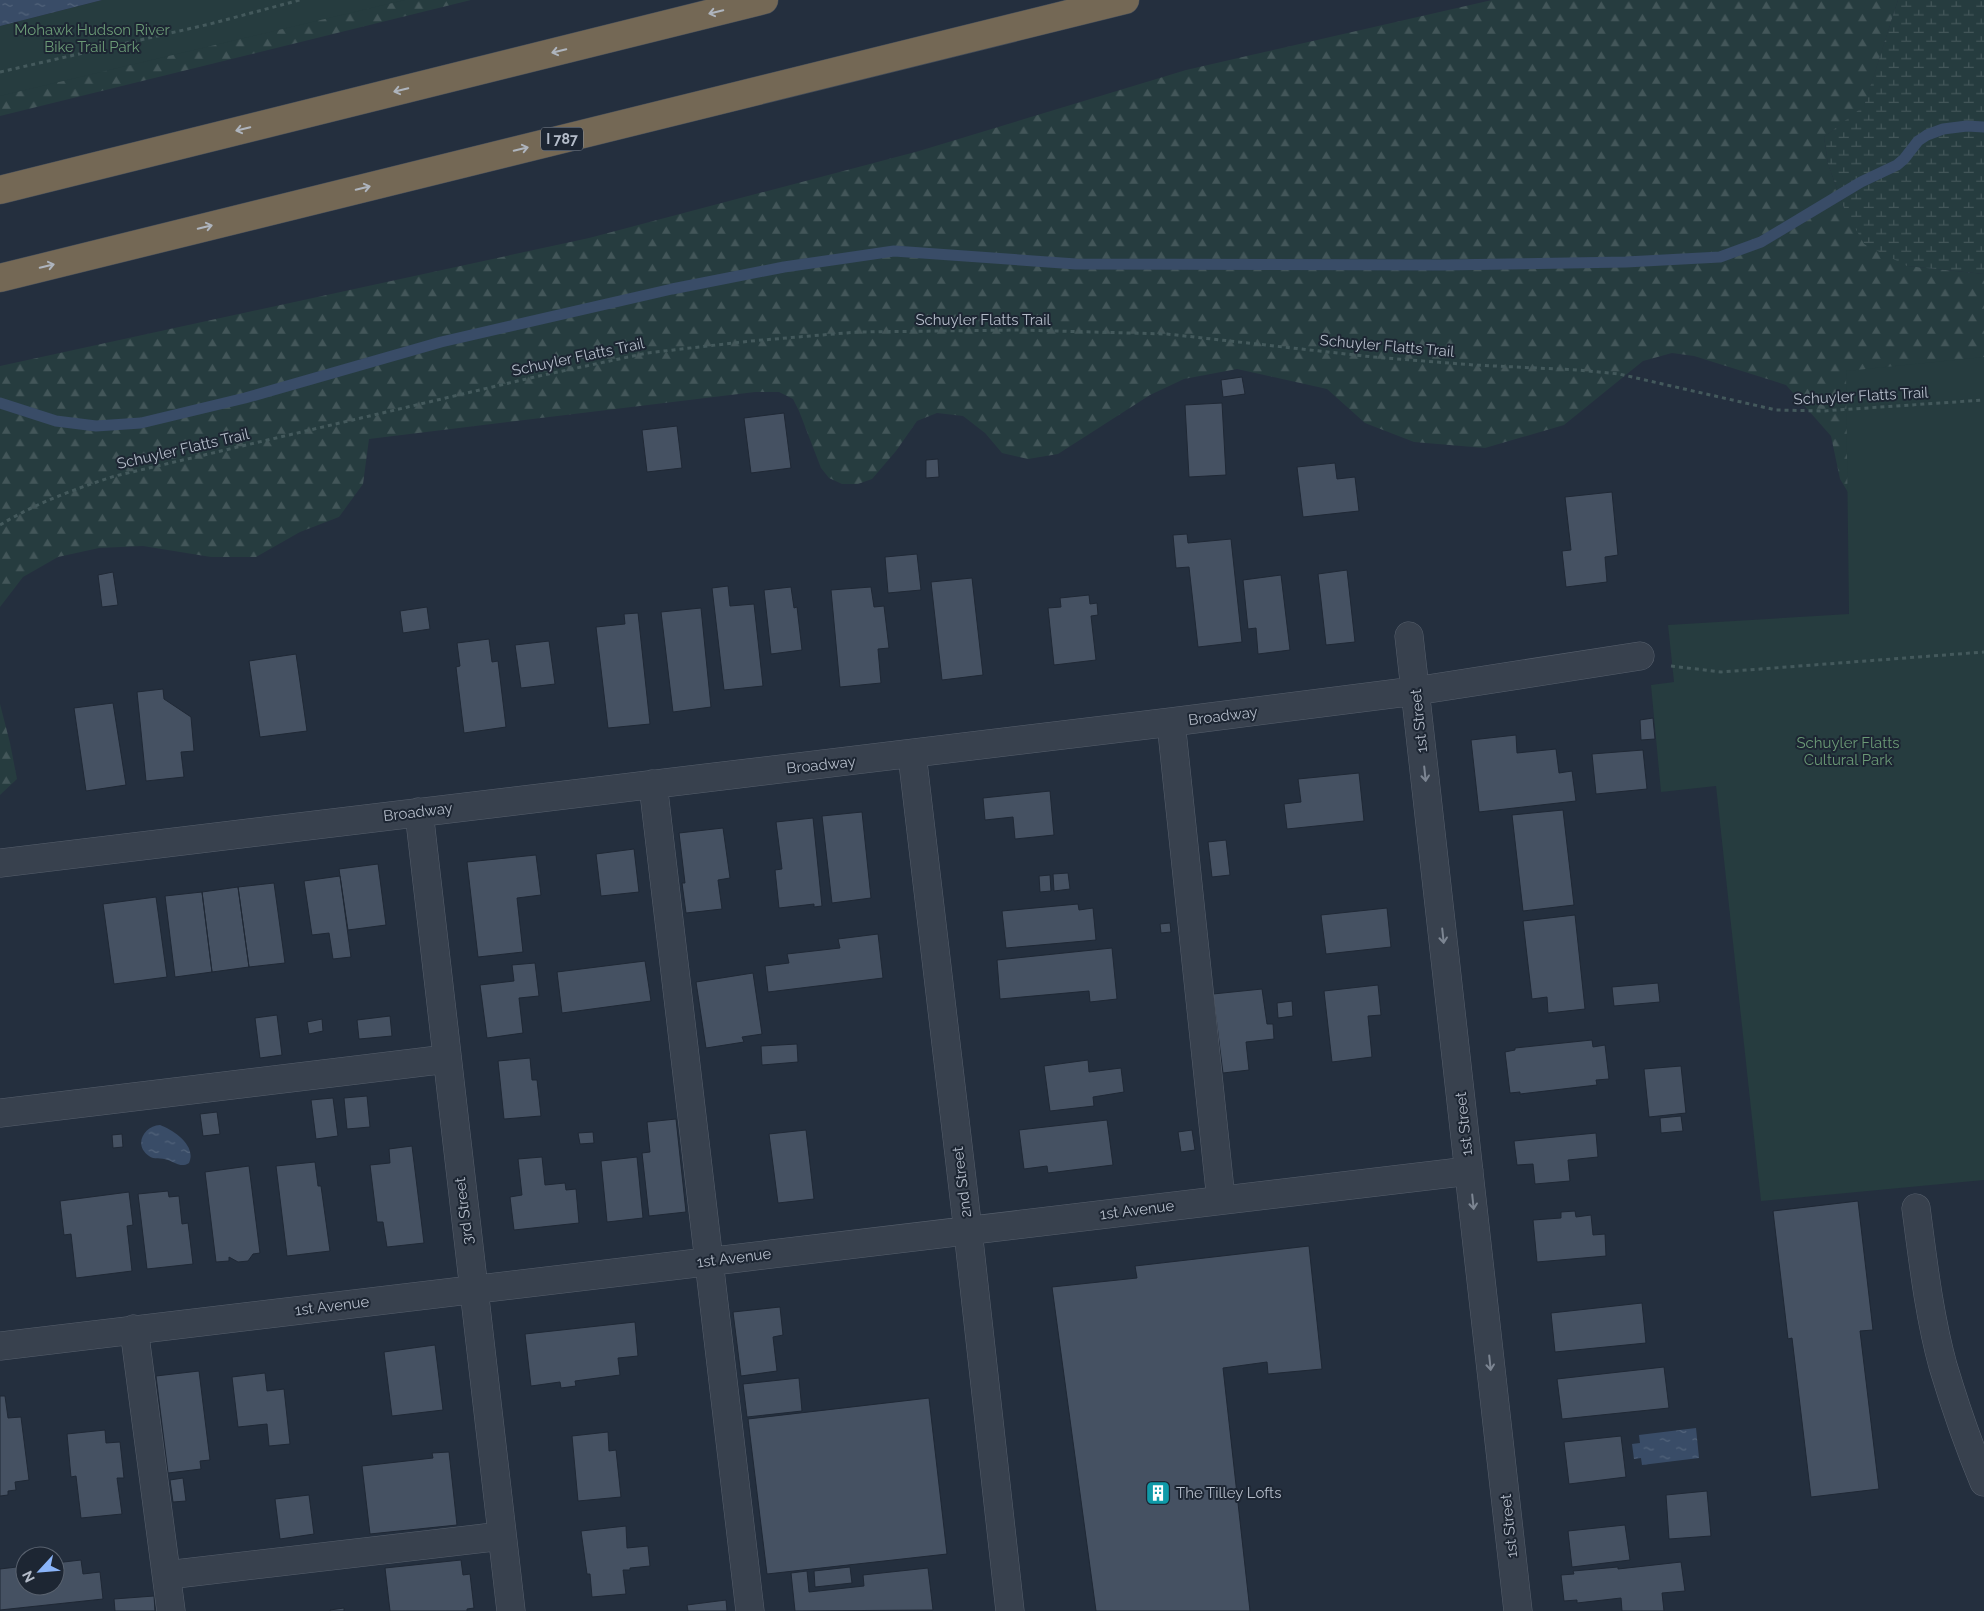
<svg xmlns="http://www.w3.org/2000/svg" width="1984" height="1611" font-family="Raleway,sans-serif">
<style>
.forest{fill:url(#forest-firs)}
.wetland{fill:url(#wetland-marsh)}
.park{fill:#263c3f}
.water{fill:url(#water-ripples)}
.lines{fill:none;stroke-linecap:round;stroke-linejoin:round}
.stream{stroke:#394c67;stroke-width:11}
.building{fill:#455162;stroke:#1f2835}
.minor-casing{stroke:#565f6c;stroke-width:29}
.highway-casing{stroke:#434c59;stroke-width:29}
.path{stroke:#44595c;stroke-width:3;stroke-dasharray:4 4;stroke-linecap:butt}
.minor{stroke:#38414e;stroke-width:28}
.highway{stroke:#746855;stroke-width:28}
.oneway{stroke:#aeb4bd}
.oneway2{stroke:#7c8592}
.labels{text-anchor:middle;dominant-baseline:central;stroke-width:4;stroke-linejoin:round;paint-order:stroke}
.shield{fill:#1d2633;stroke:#878f9c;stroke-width:1}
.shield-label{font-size:14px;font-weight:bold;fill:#b4bcc9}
.park-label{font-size:15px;fill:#6b9a76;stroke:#1d2633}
.street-label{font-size:15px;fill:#b4bcc9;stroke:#1d2633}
.poi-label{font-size:15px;fill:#b4bcc9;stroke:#1d2633;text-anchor:start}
</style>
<defs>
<pattern id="forest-firs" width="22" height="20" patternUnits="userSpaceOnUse" patternTransform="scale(1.25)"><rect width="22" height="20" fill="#263c3f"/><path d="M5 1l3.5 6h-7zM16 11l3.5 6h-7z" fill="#435659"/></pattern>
<pattern id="wetland-marsh" width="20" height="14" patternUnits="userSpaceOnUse" patternTransform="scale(1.25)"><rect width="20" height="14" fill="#263c3f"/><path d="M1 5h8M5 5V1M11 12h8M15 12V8" fill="none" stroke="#435659"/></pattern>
<pattern id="water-ripples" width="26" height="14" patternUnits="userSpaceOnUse" patternTransform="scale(1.25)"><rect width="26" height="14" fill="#394c67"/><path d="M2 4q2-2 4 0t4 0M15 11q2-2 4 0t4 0" fill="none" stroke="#53647b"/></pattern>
</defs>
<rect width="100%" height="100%" fill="#242f3e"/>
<path class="forest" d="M 350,0 L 471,0 L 0,116 L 0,85 Z
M 1492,0 L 1898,0 L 1864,107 L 1824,137 L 1828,164 L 1844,208 L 1907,266 L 1984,274 L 1984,466 L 1863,517 L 1840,479 L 1831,436 L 1786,385 L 1694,356 L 1672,353 L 1643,361 L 1564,425 L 1485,448 L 1414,442 L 1365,423 L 1327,389 L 1237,369 L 1184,379 L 1150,395 L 1058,454 L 1028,459 L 1002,453 L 985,433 L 963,416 L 937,413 L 917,421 L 896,451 L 872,479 L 858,484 L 842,484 L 829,478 L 821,468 L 799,411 L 793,399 L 779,392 L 755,392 L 369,439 L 363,484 L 339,517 L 300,532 L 256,557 L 211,557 L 143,546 L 99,548 L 58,557 L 23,577 L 0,607 L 0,366 L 589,238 L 919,151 L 1186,70 Z
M 0,704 L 10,743 L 17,779 L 0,795 Z"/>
<path class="wetland" d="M 1898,0 L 1984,0 L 1984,274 L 1907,266 L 1864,244 L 1844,208 L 1828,164 L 1824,137 L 1864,106 Z"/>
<path class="park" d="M 102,0 L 405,0 L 0,96 L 0,26 Z
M 1984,357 L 1984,1180 L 1761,1201 L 1716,786 L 1661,792 L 1651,685 L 1674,682 L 1668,625 L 1849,614 L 1846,371 Z"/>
<path class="water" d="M 0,0 L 102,0 L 0,26 Z
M 160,1125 C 174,1130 197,1146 189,1163 C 181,1168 176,1163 168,1160 C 161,1157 154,1160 149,1156 C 133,1145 144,1126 160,1125 Z
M 1696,1428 L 1699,1458 L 1642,1465 L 1641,1458 L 1634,1459 L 1632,1444 L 1640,1443 L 1639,1435 Z"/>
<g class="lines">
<path class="stream" d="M 0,403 L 56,421 L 96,426 L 141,423 L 245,398 L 441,342 L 672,289 L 784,267 L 894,251 L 1076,264 L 1443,265 L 1626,262 L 1720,257 L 1761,242 L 1861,182 L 1897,165 L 1904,159 L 1918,141 L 1927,135 L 1943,129 L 1967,126 L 1984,127"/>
</g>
<path class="building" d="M 1242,377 L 1245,394 L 1223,397 L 1221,380 Z
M 1222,403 L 1226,475 L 1189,477 L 1185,405 Z
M 784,413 L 791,468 L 751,473 L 744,418 Z
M 677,426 L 682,468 L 647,472 L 642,430 Z
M 938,459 L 939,477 L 926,478 L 926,460 Z
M 1335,463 L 1337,479 L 1355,477 L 1359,511 L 1303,517 L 1297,467 Z
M 1612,492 L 1618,555 L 1605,557 L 1607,582 L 1566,587 L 1562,551 L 1571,550 L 1565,497 Z
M 1187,534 L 1188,543 L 1231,539 L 1242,642 L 1198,647 L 1189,567 L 1176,568 L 1173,535 Z
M 917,554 L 921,590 L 888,593 L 885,557 Z
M 1347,570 L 1355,642 L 1326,645 L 1318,574 Z
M 113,572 L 118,605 L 102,607 L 98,575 Z
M 1281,575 L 1290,650 L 1258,654 L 1256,628 L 1248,629 L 1243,580 Z
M 972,578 L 983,675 L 942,680 L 931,582 Z
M 728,586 L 730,606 L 754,604 L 763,686 L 724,690 L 712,588 Z
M 791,587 L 794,608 L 797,607 L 802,650 L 771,654 L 764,590 Z
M 871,587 L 874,607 L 884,606 L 889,648 L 878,649 L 881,683 L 840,687 L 831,590 Z
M 1089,595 L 1090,604 L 1097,603 L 1098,615 L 1091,616 L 1096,660 L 1054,665 L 1048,608 L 1061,607 L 1060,598 Z
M 427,607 L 430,629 L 403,633 L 400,611 Z
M 701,608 L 711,707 L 673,712 L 661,612 Z
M 638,613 L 650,724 L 608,728 L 596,627 L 625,624 L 624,614 Z
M 489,639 L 492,662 L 498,661 L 506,727 L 464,733 L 456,667 L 460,666 L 457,643 Z
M 549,641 L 555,684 L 521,688 L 515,645 Z
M 296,654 L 307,731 L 260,737 L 249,661 Z
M 163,689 L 164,699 L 191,717 L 194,751 L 181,752 L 184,777 L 146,781 L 137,692 Z
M 113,703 L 126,785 L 86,791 L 74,708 Z
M 1653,718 L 1655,739 L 1641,740 L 1640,720 Z
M 1516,735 L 1517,753 L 1556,749 L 1559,773 L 1572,771 L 1576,801 L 1479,812 L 1471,740 Z
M 1643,750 L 1647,789 L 1596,794 L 1592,754 Z
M 1359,773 L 1364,821 L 1287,829 L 1284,804 L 1301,802 L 1298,779 Z
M 1050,791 L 1054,835 L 1015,839 L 1013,817 L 985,820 L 983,798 Z
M 1563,810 L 1574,905 L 1523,911 L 1512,815 Z
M 862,812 L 871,898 L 832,903 L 822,816 Z
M 813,818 L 822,906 L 814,907 L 814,904 L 779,908 L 775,870 L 782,869 L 776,822 Z
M 723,828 L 730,878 L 718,880 L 722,909 L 686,913 L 682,883 L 685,883 L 679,833 Z
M 1226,840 L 1230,875 L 1212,877 L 1208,842 Z
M 634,849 L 639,892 L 601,896 L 596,854 Z
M 536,855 L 541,895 L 517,898 L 523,952 L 478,957 L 467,862 Z
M 378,864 L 386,925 L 348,930 L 339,869 Z
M 1068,873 L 1070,889 L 1054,891 L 1053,874 Z
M 1050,875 L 1051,891 L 1040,892 L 1039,876 Z
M 340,876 L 351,957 L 333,959 L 329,933 L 312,935 L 304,881 Z
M 274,883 L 285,963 L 249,967 L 238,887 Z
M 238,887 L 249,967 L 212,972 L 202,892 Z
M 202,892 L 212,972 L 175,977 L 165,896 Z
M 156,897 L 167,977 L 114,984 L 103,904 Z
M 1078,904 L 1079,910 L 1093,908 L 1096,940 L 1006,948 L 1002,911 Z
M 1387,908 L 1391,947 L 1326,954 L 1321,915 Z
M 1575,915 L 1585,1009 L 1548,1013 L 1547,997 L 1532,999 L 1523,921 Z
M 1170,923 L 1171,932 L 1161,933 L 1160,924 Z
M 878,934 L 883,978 L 768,992 L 765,966 L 789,963 L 787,954 L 840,948 L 838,939 Z
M 1112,948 L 1117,999 L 1090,1002 L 1089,991 L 1000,999 L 997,960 Z
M 645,961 L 651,1001 L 562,1013 L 557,972 Z
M 535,963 L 539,996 L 519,998 L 523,1033 L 487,1038 L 480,985 L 514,981 L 512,965 Z
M 753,973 L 762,1034 L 742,1037 L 744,1042 L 706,1048 L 696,982 Z
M 1658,983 L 1660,1002 L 1614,1006 L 1612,987 Z
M 1378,985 L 1381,1015 L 1368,1016 L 1372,1057 L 1332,1062 L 1324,991 Z
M 1262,989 L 1267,1024 L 1273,1024 L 1274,1039 L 1246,1042 L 1249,1070 L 1223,1073 L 1213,994 Z
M 1292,1001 L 1293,1016 L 1278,1018 L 1277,1003 Z
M 277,1015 L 282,1055 L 260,1058 L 255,1018 Z
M 390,1016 L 392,1036 L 359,1039 L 357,1020 Z
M 322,1019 L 323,1031 L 309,1034 L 307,1022 Z
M 1592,1040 L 1593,1047 L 1605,1045 L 1609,1079 L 1596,1080 L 1597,1085 L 1520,1094 L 1520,1092 L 1510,1093 L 1505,1052 L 1515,1050 L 1515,1048 Z
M 797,1044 L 798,1062 L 762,1065 L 761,1046 Z
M 530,1058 L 532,1080 L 537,1080 L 541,1116 L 504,1119 L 498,1061 Z
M 1088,1060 L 1089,1072 L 1121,1068 L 1124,1092 L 1093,1097 L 1094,1106 L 1050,1111 L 1044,1066 Z
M 1681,1066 L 1686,1113 L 1649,1117 L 1644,1069 Z
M 367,1096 L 370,1127 L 347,1129 L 344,1098 Z
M 333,1098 L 338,1136 L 316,1139 L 311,1100 Z
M 217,1112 L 220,1134 L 203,1136 L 200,1114 Z
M 1681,1116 L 1683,1131 L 1661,1133 L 1660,1118 Z
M 676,1119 L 686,1212 L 649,1216 L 642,1153 L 650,1152 L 647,1122 Z
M 1107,1120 L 1113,1165 L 1048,1173 L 1047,1166 L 1024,1169 L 1019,1130 Z
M 806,1130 L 814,1199 L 778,1203 L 769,1134 Z
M 1192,1130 L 1195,1150 L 1181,1152 L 1178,1132 Z
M 593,1132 L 594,1143 L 580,1144 L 578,1133 Z
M 1596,1133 L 1598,1157 L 1568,1160 L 1570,1181 L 1535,1184 L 1533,1164 L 1517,1165 L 1514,1141 Z
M 122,1134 L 123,1147 L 113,1148 L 112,1135 Z
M 412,1146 L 424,1243 L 387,1247 L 383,1222 L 377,1222 L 370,1165 L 390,1163 L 389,1149 Z
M 542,1157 L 545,1185 L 565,1183 L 566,1190 L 576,1189 L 579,1223 L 514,1230 L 510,1197 L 522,1195 L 518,1159 Z
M 637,1157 L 643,1218 L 607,1222 L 601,1161 Z
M 315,1162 L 318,1186 L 321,1186 L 330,1251 L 287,1256 L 276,1166 Z
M 249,1166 L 260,1253 L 253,1254 L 248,1261 L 238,1262 L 229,1257 L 229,1261 L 216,1262 L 205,1172 Z
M 168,1191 L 169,1197 L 179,1196 L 182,1224 L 188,1223 L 193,1264 L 147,1269 L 138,1194 Z
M 129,1192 L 133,1225 L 127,1226 L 132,1271 L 76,1278 L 71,1234 L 64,1235 L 60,1201 Z
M 1858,1201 L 1873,1330 L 1860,1331 L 1879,1489 L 1811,1497 L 1792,1338 L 1788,1339 L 1773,1211 Z
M 1575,1211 L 1576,1217 L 1591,1215 L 1593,1235 L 1605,1234 L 1606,1256 L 1537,1262 L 1533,1220 L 1561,1218 L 1561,1212 Z
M 1309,1246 L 1322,1369 L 1268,1374 L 1267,1362 L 1223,1368 L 1250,1611 L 1096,1611 L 1052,1287 L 1137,1278 L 1135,1266 Z
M 1642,1303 L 1646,1343 L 1555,1352 L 1551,1313 Z
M 780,1307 L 783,1335 L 773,1337 L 777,1371 L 741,1376 L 733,1312 Z
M 635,1322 L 638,1356 L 618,1358 L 620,1375 L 575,1381 L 576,1386 L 561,1388 L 560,1382 L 531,1386 L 525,1334 Z
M 435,1345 L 443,1410 L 392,1416 L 384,1352 Z
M 1664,1367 L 1669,1408 L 1562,1419 L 1557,1379 Z
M 199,1371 L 210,1460 L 200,1461 L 201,1469 L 168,1473 L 156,1376 Z
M 265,1373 L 267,1391 L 284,1389 L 290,1444 L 269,1446 L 267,1424 L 238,1427 L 232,1377 Z
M 799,1378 L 802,1411 L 747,1417 L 743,1384 Z
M 0,1396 L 5,1396 L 8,1418 L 21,1417 L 29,1480 L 15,1482 L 16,1490 L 8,1491 L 8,1495 L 0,1496 Z
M 929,1398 L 947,1554 L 767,1574 L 748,1419 Z
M 105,1430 L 106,1443 L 120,1442 L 124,1478 L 117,1478 L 122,1514 L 81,1518 L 76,1476 L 71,1477 L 67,1434 Z
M 608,1432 L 609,1451 L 616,1450 L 621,1497 L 578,1501 L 572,1436 Z
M 1621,1436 L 1626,1477 L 1569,1484 L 1564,1442 Z
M 449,1452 L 457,1525 L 370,1534 L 362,1466 L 433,1458 L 432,1453 Z
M 183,1478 L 186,1501 L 173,1502 L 170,1480 Z
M 1707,1491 L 1711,1536 L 1669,1539 L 1666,1495 Z
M 309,1495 L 314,1534 L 280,1539 L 275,1499 Z
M 1625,1525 L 1630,1560 L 1572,1567 L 1568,1531 Z
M 626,1526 L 627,1548 L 648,1546 L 650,1566 L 630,1568 L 630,1570 L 623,1570 L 626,1594 L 592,1597 L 590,1574 L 587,1574 L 581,1531 Z
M 81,1560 L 83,1574 L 100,1572 L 103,1599 L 0,1610 L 0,1569 L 25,1566 L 25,1586 L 55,1586 L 55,1563 Z
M 461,1560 L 463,1575 L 470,1574 L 474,1608 L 467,1609 L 467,1611 L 390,1611 L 385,1568 Z
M 1681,1562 L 1685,1591 L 1662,1593 L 1664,1611 L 1622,1611 L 1621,1598 L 1577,1603 L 1577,1600 L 1564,1601 L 1561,1575 L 1574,1574 L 1573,1571 L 1618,1567 L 1618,1569 Z
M 850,1567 L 852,1583 L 815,1587 L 814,1571 Z
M 928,1568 L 933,1610 L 795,1611 L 791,1573 L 807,1571 L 809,1592 L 864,1586 L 863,1575 Z
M 154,1596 L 155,1611 L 115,1611 L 114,1599 Z
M 726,1600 L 727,1611 L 688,1611 L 687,1605 Z
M 344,1608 L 344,1611 L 330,1611 L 330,1610 Z"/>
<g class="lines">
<defs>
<path id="minor" d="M 1409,636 L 1518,1611
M 1171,722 L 1221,1200
M 912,754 L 968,1231 L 1010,1611
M 653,784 L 750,1611
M 419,812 L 511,1611
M 0,863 L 1171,722 L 1415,691 L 1640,656
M 0,1113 L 447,1059
M 1916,1208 C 1923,1261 1929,1315 1943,1366 C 1955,1406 1968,1444 1984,1482
M 134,1329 L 171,1611
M 0,1346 L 1469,1171
M 167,1575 L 502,1536"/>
<path id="highway" d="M 0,190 L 764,0
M 0,278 L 1125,0"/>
</defs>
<use href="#minor" class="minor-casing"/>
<use href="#highway" class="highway-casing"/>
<path class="path" d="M 0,72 L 210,24 L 300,0
M 0,525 C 36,503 75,489 115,476 L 539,376 L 647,353 L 751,341 L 857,332 L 1019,330 L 1167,334 L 1373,357 L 1474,365 L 1578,370 L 1619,374 L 1776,410 L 1823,411 L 1984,400
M 1671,666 L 1721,672 L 1984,652"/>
<use href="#minor" class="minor"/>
<use href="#highway" class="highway"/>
</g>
<defs><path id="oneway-shaft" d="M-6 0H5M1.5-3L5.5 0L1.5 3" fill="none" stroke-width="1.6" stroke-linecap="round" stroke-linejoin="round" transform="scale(1.25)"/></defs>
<g class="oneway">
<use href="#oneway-shaft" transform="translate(716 12) rotate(166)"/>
<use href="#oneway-shaft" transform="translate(559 51) rotate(166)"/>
<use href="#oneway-shaft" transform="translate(401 90) rotate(166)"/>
<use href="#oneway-shaft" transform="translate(243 129) rotate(166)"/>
<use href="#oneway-shaft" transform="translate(521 149) rotate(-14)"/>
<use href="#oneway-shaft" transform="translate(363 188) rotate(-14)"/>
<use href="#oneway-shaft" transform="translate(205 227) rotate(-14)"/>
<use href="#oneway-shaft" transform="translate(47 266) rotate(-14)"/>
</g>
<g class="oneway2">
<use href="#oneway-shaft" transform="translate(1425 774) rotate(84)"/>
<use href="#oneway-shaft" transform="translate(1443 936) rotate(84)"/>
<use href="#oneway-shaft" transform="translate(1473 1202) rotate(84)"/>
<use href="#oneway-shaft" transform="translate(1490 1363) rotate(84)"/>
</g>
<defs>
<symbol id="building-square" viewBox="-11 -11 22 22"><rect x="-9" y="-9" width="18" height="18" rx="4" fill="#0f9aa8" stroke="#1d2633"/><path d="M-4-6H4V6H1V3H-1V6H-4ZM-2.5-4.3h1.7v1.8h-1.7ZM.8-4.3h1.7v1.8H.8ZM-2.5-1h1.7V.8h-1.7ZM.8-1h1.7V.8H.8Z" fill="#fff"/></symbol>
</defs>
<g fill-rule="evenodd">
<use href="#building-square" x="1144" y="1479" width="28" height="28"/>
</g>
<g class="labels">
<rect class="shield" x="541" y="127.5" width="42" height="23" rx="4"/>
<g class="shield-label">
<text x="562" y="139">I 787</text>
</g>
<g class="park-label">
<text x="92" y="30">Mohawk Hudson River<tspan x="92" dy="17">Bike Trail Park</tspan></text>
<text x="1848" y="743">Schuyler Flatts<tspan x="1848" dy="17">Cultural Park</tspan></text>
</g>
<g class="street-label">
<text x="983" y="320">Schuyler Flatts Trail</text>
<text transform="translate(1387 346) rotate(5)">Schuyler Flatts Trail</text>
<text transform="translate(578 357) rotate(-12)">Schuyler Flatts Trail</text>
<text transform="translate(1861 396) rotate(-3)">Schuyler Flatts Trail</text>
<text transform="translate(183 449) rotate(-13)">Schuyler Flatts Trail</text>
<text transform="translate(1223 716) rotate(-7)">Broadway</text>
<text transform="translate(1419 721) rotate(-96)">1st Street</text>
<text transform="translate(821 765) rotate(-6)">Broadway</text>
<text transform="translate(418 812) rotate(-7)">Broadway</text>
<text transform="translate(1464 1124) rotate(-96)">1st Street</text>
<text transform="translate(962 1182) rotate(-97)">2nd Street</text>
<text transform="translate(1137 1210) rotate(-7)">1st Avenue</text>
<text transform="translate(464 1211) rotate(-97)">3rd Street</text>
<text transform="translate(734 1258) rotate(-7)">1st Avenue</text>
<text transform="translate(332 1306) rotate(-7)">1st Avenue</text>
<text transform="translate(1509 1526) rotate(-96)">1st Street</text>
</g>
<g class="poi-label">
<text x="1176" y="1493">The Tilley Lofts</text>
</g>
</g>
<g transform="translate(40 1571) rotate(244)"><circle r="24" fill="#1d2633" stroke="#59626f"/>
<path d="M0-4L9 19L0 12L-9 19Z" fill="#8ab4f8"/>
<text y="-8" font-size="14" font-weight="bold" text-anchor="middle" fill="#b4bcc9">N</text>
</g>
</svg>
